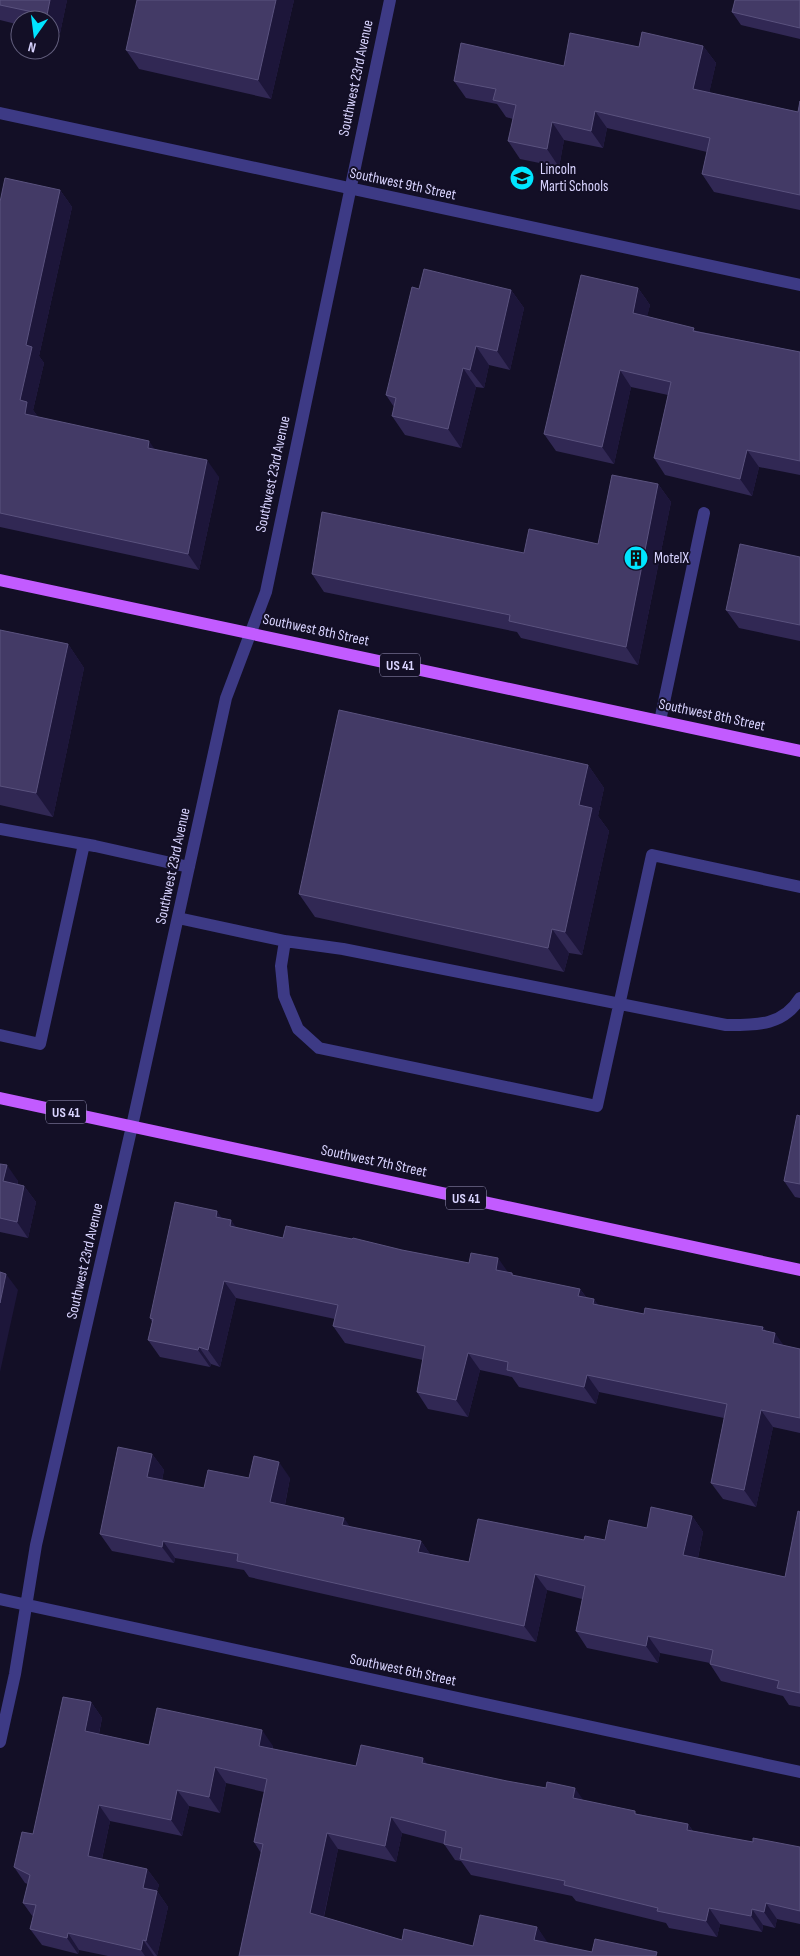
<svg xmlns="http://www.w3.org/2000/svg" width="800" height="1956" font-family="'Sofia Sans Condensed',sans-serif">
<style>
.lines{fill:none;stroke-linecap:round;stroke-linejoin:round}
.minor{stroke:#3d3a85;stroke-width:12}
.major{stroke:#c25bff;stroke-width:12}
.wall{fill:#312854}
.shaded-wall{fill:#1d163a}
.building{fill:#433a66;stroke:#5a527e}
.labels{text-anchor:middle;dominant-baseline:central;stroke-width:4;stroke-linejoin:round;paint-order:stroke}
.shield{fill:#130f26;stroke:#9e99be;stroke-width:1}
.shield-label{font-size:14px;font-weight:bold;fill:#d9d4ff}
.street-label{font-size:15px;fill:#d9d4ff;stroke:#130f26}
.poi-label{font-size:15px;fill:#d9d4ff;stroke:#130f26;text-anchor:start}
</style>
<rect width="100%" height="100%" fill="#130f26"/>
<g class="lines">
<path class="minor" d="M 0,113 L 800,285
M 660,721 L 704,513
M 0,829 L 95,846 L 189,867
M 178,918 L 285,941 L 343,949 L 726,1025 C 756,1025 783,1026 800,998
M 285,941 L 281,966 L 284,996 L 298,1029 L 319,1048 L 597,1106 L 652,855 L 800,887
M 0,1035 L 40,1044 L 84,844
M 0,1599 L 800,1772
M 0,1742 L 15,1674 L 36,1545 L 132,1126 L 226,698 L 266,592 L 390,0"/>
<path class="major" d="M 0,580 L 800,751
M 0,1098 L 800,1270"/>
</g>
<path class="wall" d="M 0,0 L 67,0 L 60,33 L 50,31 L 50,20 L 20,20 L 20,25 L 0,20 Z
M 294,0 L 271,99 L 139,69 L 126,50 Z
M 800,0 L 800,39 L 741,25 L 732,12 Z
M 703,46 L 716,63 L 709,93 L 798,112 L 800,101 L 800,210 L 714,192 L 702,174 L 707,152 L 607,128 L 603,148 L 564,140 L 559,167 L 520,159 L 508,141 L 513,119 L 506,117 L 497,104 L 466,98 L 454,81 L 564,66 L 639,47 Z
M 60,190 L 72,207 L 39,356 L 44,363 L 33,410 L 38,417 L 155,449 L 219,477 L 199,570 L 0,527 L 0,202 Z
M 638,288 L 650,305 L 647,316 L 697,331 L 800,352 L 800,475 L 759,467 L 752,496 L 665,475 L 654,458 L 668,395 L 631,387 L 614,464 L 556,451 L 544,434 Z
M 419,289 L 511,290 L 524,308 L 510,370 L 489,365 L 484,388 L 476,387 L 461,448 L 405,435 L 392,416 L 394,407 L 386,395 Z
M 658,484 L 671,502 L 638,665 L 521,638 L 517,632 L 324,592 L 312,574 L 524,553 L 598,544 Z
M 800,557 L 800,641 L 739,628 L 726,610 Z
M 0,630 L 68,644 L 84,668 L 53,817 L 0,805 Z
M 588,765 L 604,788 L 598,816 L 609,831 L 582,955 L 569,953 L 564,972 L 315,917 L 299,894 Z
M 800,1116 L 800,1198 L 795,1197 L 784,1181 Z
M 0,1164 L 18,1181 L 18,1184 L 24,1186 L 36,1202 L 28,1238 L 0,1232 Z
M 222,1218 L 236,1228 L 283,1238 L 402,1250 L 512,1273 L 514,1276 L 580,1289 L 586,1297 L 598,1305 L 644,1314 L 763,1327 L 766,1331 L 784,1346 L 800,1349 L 800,1433 L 773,1427 L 756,1507 L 723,1499 L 711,1483 L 724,1418 L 599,1392 L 596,1404 L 519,1387 L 512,1377 L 480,1370 L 468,1417 L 428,1409 L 417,1392 L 423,1360 L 345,1343 L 333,1326 L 335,1319 L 236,1298 L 220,1367 L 211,1364 L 210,1367 L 160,1357 L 148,1340 L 152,1322 L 150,1318 Z
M 152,1454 L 164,1470 L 162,1480 L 204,1488 L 249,1478 L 290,1478 L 285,1505 L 350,1527 L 421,1541 L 430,1554 L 469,1562 L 584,1540 L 605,1540 L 692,1516 L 703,1532 L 698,1558 L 785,1577 L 800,1512 L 800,1707 L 789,1705 L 783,1696 L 721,1681 L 710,1664 L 710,1663 L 660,1653 L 658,1663 L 587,1648 L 576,1631 L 582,1599 L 547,1590 L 536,1642 L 249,1577 L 244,1570 L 175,1558 L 174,1563 L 112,1551 L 100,1534 Z
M 91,1702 L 102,1718 L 99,1734 L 149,1745 L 273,1746 L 273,1749 L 356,1766 L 427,1764 L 583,1800 L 638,1814 L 688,1824 L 693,1831 L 753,1842 L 800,1847 L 800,1924 L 777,1919 L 775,1928 L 763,1925 L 762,1932 L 720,1924 L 717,1937 L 669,1928 L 666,1923 L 576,1901 L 572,1896 L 471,1875 L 461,1861 L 455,1860 L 444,1844 L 402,1833 L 396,1862 L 338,1849 L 324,1917 L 402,1940 L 473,1946 L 537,1927 L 547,1943 L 592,1952 L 657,1952 L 239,1956 L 261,1853 L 254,1842 L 264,1792 L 226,1783 L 220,1813 L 189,1806 L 182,1836 L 110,1821 L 102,1859 L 147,1869 L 159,1885 L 157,1891 L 168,1907 L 157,1956 L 108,1956 L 79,1950 L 78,1954 L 42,1945 L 30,1929 L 33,1917 L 23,1903 L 28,1884 L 25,1883 L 14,1867 L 33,1834 Z"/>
<path class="shaded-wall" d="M 50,0 L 67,0 L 60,33 L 47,15 Z
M 276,0 L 294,0 L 271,99 L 258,80 Z
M 703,46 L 716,63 L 706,107 L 693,89 Z
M 595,111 L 607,128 L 603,148 L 591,131 Z
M 552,122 L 564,140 L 559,167 L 547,149 Z
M 60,190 L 72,207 L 39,356 L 44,363 L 33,410 L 39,418 L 25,414 L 20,400 L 26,345 Z
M 638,288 L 650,305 L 644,330 L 633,313 Z
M 511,290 L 524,308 L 510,370 L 497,351 Z
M 476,346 L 489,365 L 484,388 L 470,370 Z
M 463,368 L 476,387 L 461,448 L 448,429 Z
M 620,370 L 631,387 L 614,464 L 602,447 Z
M 149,441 L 161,458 L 148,448 Z
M 747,450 L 759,467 L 752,496 L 740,479 Z
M 207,460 L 219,477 L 199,570 L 188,554 Z
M 658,484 L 671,502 L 638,665 L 626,647 Z
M 68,644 L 84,668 L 53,817 L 36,793 Z
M 588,765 L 604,788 L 598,816 L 609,831 L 582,955 L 565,932 L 579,805 Z
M 552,929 L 569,953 L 564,972 L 548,948 Z
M 7,1165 L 18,1181 L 15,1198 L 3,1181 Z
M 24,1186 L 36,1202 L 28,1238 L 17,1222 Z
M 217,1211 L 229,1228 L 216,1217 Z
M 231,1220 L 243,1237 L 230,1226 Z
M 498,1258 L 510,1275 L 496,1270 Z
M 6,1274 L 18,1290 L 0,1372 L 0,1303 Z
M 224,1281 L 236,1298 L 220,1367 L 208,1350 Z
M 580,1289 L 592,1306 L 578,1296 Z
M 594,1299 L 606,1316 L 593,1304 Z
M 763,1327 L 773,1342 L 775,1333 L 787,1350 L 785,1360 L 762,1330 Z
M 199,1347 L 211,1364 L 210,1367 L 198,1350 Z
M 468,1353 L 480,1370 L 468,1417 L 456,1400 Z
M 587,1375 L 599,1392 L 596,1404 L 584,1387 Z
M 761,1410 L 773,1427 L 756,1507 L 744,1490 Z
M 152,1454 L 164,1470 L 159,1494 L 147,1477 Z
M 279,1462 L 290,1478 L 282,1519 L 270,1502 Z
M 692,1516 L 703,1532 L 695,1572 L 683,1555 Z
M 344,1518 L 356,1535 L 342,1525 Z
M 163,1541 L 175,1558 L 174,1563 L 162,1547 Z
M 421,1541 L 433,1558 L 418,1552 Z
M 535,1574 L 547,1590 L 536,1642 L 524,1626 Z
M 648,1636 L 660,1653 L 658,1663 L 646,1646 Z
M 91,1702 L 102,1718 L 96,1747 L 85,1731 Z
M 262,1730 L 273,1746 L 270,1762 L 259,1746 Z
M 423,1758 L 434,1774 L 422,1763 Z
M 215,1767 L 226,1783 L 220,1813 L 209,1797 Z
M 575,1788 L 586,1804 L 573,1798 Z
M 177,1790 L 189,1806 L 182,1836 L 171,1820 Z
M 99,1805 L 110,1821 L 99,1872 L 88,1856 Z
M 391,1817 L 402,1833 L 396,1862 L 385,1846 Z
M 688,1824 L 699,1840 L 687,1830 Z
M 327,1833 L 338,1849 L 321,1929 L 310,1913 Z
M 147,1869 L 159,1885 L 157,1891 L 168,1907 L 157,1956 L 146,1941 L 143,1888 Z
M 766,1903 L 777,1919 L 775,1928 L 764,1912 Z
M 709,1908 L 720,1924 L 717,1937 L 706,1921 Z
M 752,1909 L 763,1925 L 762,1932 L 751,1916 Z
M 537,1927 L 548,1943 L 534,1940 Z
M 68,1933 L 79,1950 L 78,1954 L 67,1938 Z
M 143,1940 L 154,1956 L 145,1956 L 141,1950 Z"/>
<path class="building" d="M 0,0 L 50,0 L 47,15 L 0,5 Z
M 137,0 L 276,0 L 258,80 L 126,50 Z
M 735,0 L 800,0 L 800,28 L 732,12 Z
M 642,32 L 703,46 L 693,89 L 798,112 L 800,101 L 800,195 L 702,174 L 710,138 L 595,111 L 591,131 L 552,122 L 547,149 L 508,141 L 516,105 L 493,100 L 496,89 L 454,81 L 461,43 L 564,66 L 570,33 L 639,47 Z
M 5,178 L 60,190 L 26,345 L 32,347 L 20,400 L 27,402 L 25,414 L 149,441 L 148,448 L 207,460 L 188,554 L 0,513 L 0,202 Z
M 424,269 L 511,290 L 497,351 L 476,346 L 470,370 L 463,368 L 448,429 L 392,416 L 396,398 L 386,395 L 412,287 L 419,289 Z
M 581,275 L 638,288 L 633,313 L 694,328 L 693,331 L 800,352 L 800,461 L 747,450 L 740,479 L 654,458 L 671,382 L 620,370 L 602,447 L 544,434 Z
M 612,475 L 658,484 L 626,647 L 509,621 L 510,615 L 312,574 L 322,512 L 524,553 L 529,529 L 598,544 Z
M 740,544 L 800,557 L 800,625 L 726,610 Z
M 0,630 L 68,644 L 36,793 L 0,786 Z
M 339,710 L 588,765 L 579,805 L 592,808 L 565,932 L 552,929 L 548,948 L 299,894 Z
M 797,1115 L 800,1116 L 800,1184 L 784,1181 Z
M 0,1164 L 7,1165 L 3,1181 L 24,1186 L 17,1222 L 0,1218 Z
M 175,1202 L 217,1211 L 216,1217 L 231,1220 L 230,1226 L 283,1238 L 286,1226 L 352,1239 L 353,1238 L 402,1250 L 469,1263 L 471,1253 L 498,1258 L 496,1270 L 512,1273 L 512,1275 L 580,1289 L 578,1296 L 594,1299 L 593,1304 L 644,1314 L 645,1308 L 763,1327 L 762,1330 L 775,1333 L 773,1343 L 800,1349 L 800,1418 L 761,1410 L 744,1490 L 711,1483 L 727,1404 L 587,1375 L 584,1387 L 507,1370 L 508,1362 L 468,1353 L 456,1400 L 417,1392 L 425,1346 L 333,1326 L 338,1305 L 224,1281 L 208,1350 L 199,1347 L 198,1350 L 148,1340 L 153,1319 L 150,1318 Z
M 0,1272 L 6,1274 L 0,1303 Z
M 118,1447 L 152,1454 L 147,1477 L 204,1488 L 208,1470 L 249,1478 L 254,1456 L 279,1462 L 270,1502 L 344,1518 L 342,1525 L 421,1541 L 418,1552 L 469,1562 L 478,1519 L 584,1540 L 585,1536 L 605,1540 L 609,1520 L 647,1528 L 651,1507 L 692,1516 L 683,1555 L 785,1577 L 798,1511 L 800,1512 L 800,1693 L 777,1688 L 779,1681 L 710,1664 L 713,1650 L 648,1636 L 646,1646 L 576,1631 L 585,1586 L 535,1574 L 524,1626 L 237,1561 L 238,1554 L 163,1541 L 162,1547 L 100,1534 Z
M 63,1697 L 91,1702 L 85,1731 L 149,1745 L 157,1708 L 262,1730 L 259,1746 L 356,1766 L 361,1745 L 423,1758 L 422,1763 L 507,1781 L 546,1788 L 547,1782 L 575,1788 L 573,1798 L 635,1811 L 635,1814 L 688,1824 L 687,1830 L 753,1842 L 753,1838 L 800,1847 L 800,1911 L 766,1903 L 764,1912 L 752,1909 L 751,1916 L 709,1908 L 706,1921 L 657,1911 L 658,1908 L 564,1885 L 565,1881 L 460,1859 L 462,1848 L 444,1844 L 446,1831 L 391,1817 L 385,1846 L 327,1833 L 310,1913 L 402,1940 L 404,1929 L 473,1946 L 480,1915 L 537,1927 L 534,1940 L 592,1952 L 595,1939 L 657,1952 L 656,1956 L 239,1956 L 263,1844 L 254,1842 L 267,1779 L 215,1767 L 209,1797 L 177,1790 L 171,1820 L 99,1805 L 88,1856 L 147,1869 L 143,1888 L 157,1891 L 146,1941 L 143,1940 L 141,1950 L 68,1933 L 67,1938 L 30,1929 L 36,1905 L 23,1903 L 30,1875 L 14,1867 L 22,1832 L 33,1834 Z"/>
<defs>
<symbol id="school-disc" viewBox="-11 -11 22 22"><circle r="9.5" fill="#00e5ff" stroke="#130f26"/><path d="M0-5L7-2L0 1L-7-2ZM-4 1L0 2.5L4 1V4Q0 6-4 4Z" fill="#111"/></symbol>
<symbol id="building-disc" viewBox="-11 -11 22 22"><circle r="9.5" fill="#00e5ff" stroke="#130f26"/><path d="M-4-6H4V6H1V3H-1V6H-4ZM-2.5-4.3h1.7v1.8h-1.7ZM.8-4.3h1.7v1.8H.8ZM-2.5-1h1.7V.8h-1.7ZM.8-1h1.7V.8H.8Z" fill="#111"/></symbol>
</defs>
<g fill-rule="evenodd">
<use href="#school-disc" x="508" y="164" width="28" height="28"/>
<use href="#building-disc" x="622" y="544" width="28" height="28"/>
</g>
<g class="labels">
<g class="shield">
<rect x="380" y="653.5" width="40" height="23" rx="4"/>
<rect x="46" y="1100.5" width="40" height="23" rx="4"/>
<rect x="446" y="1186.5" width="40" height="23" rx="4"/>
</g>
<g class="shield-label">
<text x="400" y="665">US 41</text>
<text x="66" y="1112">US 41</text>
<text x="466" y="1198">US 41</text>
</g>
<g class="street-label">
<text transform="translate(356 78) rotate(-78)">Southwest 23rd Avenue</text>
<text transform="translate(403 184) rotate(12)">Southwest 9th Street</text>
<text transform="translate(273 474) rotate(-78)">Southwest 23rd Avenue</text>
<text transform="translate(316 630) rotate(12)">Southwest 8th Street</text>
<text transform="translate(712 715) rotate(12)">Southwest 8th Street</text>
<text transform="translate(173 866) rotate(-78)">Southwest 23rd Avenue</text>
<text transform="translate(374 1161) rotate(12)">Southwest 7th Street</text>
<text transform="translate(85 1261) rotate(-77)">Southwest 23rd Avenue</text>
<text transform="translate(403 1670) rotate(12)">Southwest 6th Street</text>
</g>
<g class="poi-label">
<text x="540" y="169">Lincoln<tspan x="540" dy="17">Marti Schools</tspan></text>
<text x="654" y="558">MotelX</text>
</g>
</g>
<g transform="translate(35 35) rotate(194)"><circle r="24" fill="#130f26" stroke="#625e7d"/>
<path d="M0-4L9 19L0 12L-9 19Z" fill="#00e5ff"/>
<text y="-8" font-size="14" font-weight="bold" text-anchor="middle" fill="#d9d4ff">N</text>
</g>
</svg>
